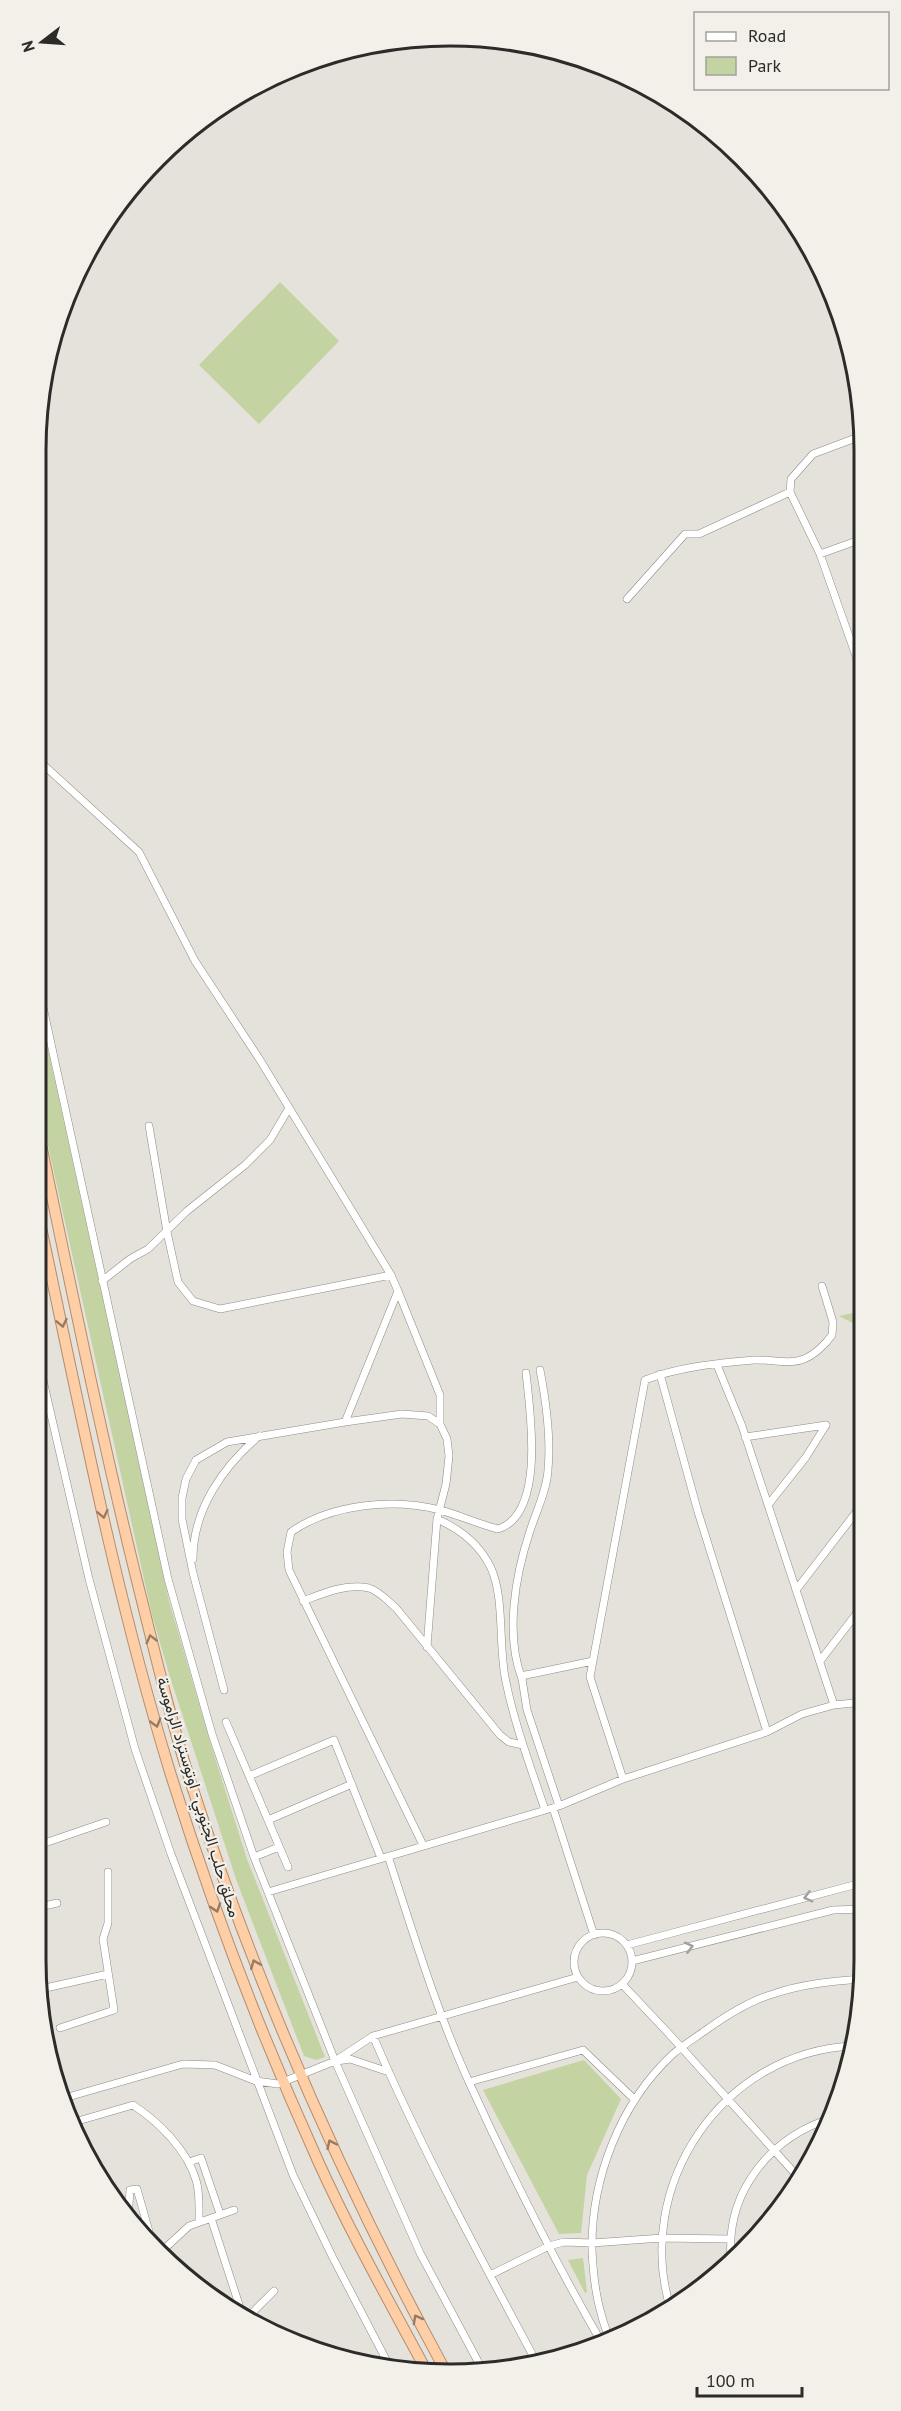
<svg xmlns="http://www.w3.org/2000/svg" width="901" height="2411" font-family="'PT Sans',Vazirmatn,sans-serif">
<style>
.green{fill:#c3d3a2}
.lines{fill:none;stroke-linecap:round;stroke-linejoin:round}
.minor-casing{stroke:#8e8b85;stroke-width:8}
.trunk-casing{stroke:#b48c6b;stroke-width:12}
.minor{stroke:#fff;stroke-width:7}
.trunk{stroke:#fecea6;stroke-width:10}
.oneway{stroke:#957c68}
.oneway2{stroke:#a0a09f}
.labels{text-anchor:middle;dominant-baseline:central;stroke-width:4.5;stroke-linejoin:round;paint-order:stroke}
.street-label{font-size:16px;fill:#2c2b29;stroke:#f2f0e9}
.rim{fill:none;stroke:#2c2b29;stroke-width:3}
</style>
<rect width="100%" height="100%" fill="#e5e2db"/>
<path class="green" d="M 278,76 L 280,77 L 176,140 L 244,91 Z
M 280,282 L 339,341 L 259,424 L 199,365 Z
M 36,995 L 169,1601 L 211,1745 L 247,1859 L 325,2057 L 316,2060 L 304,2056 L 237,1882 L 170,1677 L 152,1615 L 36,1091 Z
M 864,1311 L 864,1329 L 839,1316 L 863,1311 Z
M 584,2060 L 621,2099 L 587,2175 L 581,2233 L 559,2234 L 483,2090 Z
M 583,2258 L 587,2292 L 585,2293 L 568,2260 Z"/>
<g class="lines">
<defs>
<path id="minor" d="M 861,436 L 813,454 L 791,479 L 790,492 L 820,554 L 862,673
M 820,554 L 862,539
M 627,599 L 685,534 L 699,534 L 790,492
M 36,758 L 139,852 L 195,961 L 260,1060 L 391,1275 L 398,1291 L 440,1395 L 440,1424 L 447,1439 L 449,1456 L 446,1484 L 437,1519 L 427,1647
M 36,975 L 168,1579 L 212,1734 L 254,1857 L 335,2061 L 420,2253 L 482,2369
M 149,1126 L 167,1232 L 178,1282 L 193,1301 L 220,1309 L 391,1275
M 102,1281 L 130,1259 L 148,1249 L 187,1211 L 245,1165 L 270,1140 L 289,1108
M 36,1350 L 89,1579 L 135,1749 L 171,1854 L 293,2175 L 332,2256 L 392,2371
M 717,1365 L 742,1426 L 834,1705
M 660,1374 L 698,1512 L 767,1732
M 345,1422 L 398,1291
M 745,1437 L 826,1425
M 768,1505 L 806,1457 L 826,1425
M 437,1519 C 460,1529 480,1545 491,1568 C 505,1599 498,1647 506,1682 C 515,1726 531,1768 545,1810
M 193,1559 C 193,1509 223,1467 259,1436
M 796,1590 L 864,1502
M 303,1601 C 324,1593 347,1583 369,1588 C 379,1591 388,1601 396,1608 L 500,1735 L 509,1742 L 523,1745
M 820,1661 L 864,1604
M 522,1679 C 505,1635 515,1576 530,1531 C 536,1512 547,1490 548,1470 C 551,1438 546,1401 540,1370
M 224,1690 L 193,1573 L 182,1519 L 182,1498 L 186,1479 L 196,1460 L 227,1442 L 345,1422 L 402,1414 L 428,1416 L 440,1424
M 226,1722 L 288,1867
M 249,1776 L 334,1740 L 381,1858
M 623,1779 L 590,1677 L 645,1380 C 678,1367 718,1363 754,1360 C 770,1359 789,1365 804,1359 C 814,1355 826,1344 832,1335 L 833,1322 L 822,1286
M 559,1806 L 527,1710 L 522,1679 L 525,1675 L 531,1674 L 593,1661
M 553,1808 L 594,1935
M 268,1820 L 352,1784
M 423,1845 L 289,1570 L 287,1552 L 291,1532 C 331,1504 393,1498 440,1510 C 459,1515 478,1524 498,1529 C 546,1514 530,1411 526,1373
M 36,1846 L 106,1822
M 388,1856 C 413,1932 436,2010 469,2082 C 509,2170 555,2262 603,2345
M 254,1857 L 279,1847
M 268,1892 L 559,1806 L 623,1779 L 767,1732 L 802,1714 L 834,1705 L 864,1702
M 36,1908 L 57,1903
M574 1962a29 29 0 1 1 58 0a29 29 0 1 1-58 0Z
M 627,1945 L 865,1882
M 632,1961 L 833,1910 L 865,1909
M 622,1984 L 670,2035 L 800,2179
M 41,1989 L 108,1974
M 60,2028 L 114,2010 L 103,1939 L 108,1923 L 108,1872
M 373,2036 C 421,2148 480,2257 538,2365
M 337,2061 L 350,2059 L 389,2072
M 469,2082 L 583,2050 L 635,2100
M 61,2099 L 183,2064 L 215,2065 L 256,2081 L 278,2084 L 335,2061 L 373,2036 L 578,1977
M 71,2123 L 133,2105 C 159,2122 187,2150 196,2180 C 200,2192 199,2209 199,2222
M 189,2162 L 201,2158 L 220,2214
M 211,2218 L 244,2320
M 128,2219 L 130,2190 L 137,2189 L 150,2235
M 128,2219 C 144,2224 157,2240 164,2254
M 162,2251 L 189,2226 L 234,2210
M 731,2258 C 726,2192 770,2137 832,2118
M 490,2275 L 549,2246 L 564,2242 L 592,2243 L 662,2238 L 730,2239
M 671,2310 C 632,2187 722,2051 854,2046
M 245,2320 L 274,2291
M 610,2343 C 608,2333 603,2323 601,2313 C 595,2293 593,2271 592,2250 C 591,2179 620,2103 673,2054 C 683,2045 695,2038 706,2030 C 727,2015 749,2001 773,1994 C 802,1984 833,1981 863,1979"/>
<path id="trunk" d="M 36,1121 C 70,1281 102,1442 142,1601 C 156,1658 170,1717 188,1774 C 254,1981 341,2179 445,2370
M 36,1204 C 77,1394 113,1586 170,1772 C 211,1904 261,2035 318,2161 C 350,2232 389,2301 426,2370"/>
</defs>
<use href="#minor" class="minor-casing"/>
<use href="#trunk" class="trunk-casing"/>
<use href="#minor" class="minor"/>
<use href="#trunk" class="trunk"/>
</g>
<defs><path id="oneway-chevron" d="M-2-3.5L2.5 0L-2 3.5" fill="none" stroke-width="1.6" stroke-linecap="round" stroke-linejoin="round" transform="scale(1.5)"/></defs>
<g class="oneway">
<use href="#oneway-chevron" transform="translate(62 1323) rotate(78)"/>
<use href="#oneway-chevron" transform="translate(103 1514) rotate(78)"/>
<use href="#oneway-chevron" transform="translate(151 1639) rotate(-104)"/>
<use href="#oneway-chevron" transform="translate(156 1723) rotate(74)"/>
<use href="#oneway-chevron" transform="translate(216 1908) rotate(71)"/>
<use href="#oneway-chevron" transform="translate(255 1964) rotate(-112)"/>
<use href="#oneway-chevron" transform="translate(331 2144) rotate(-115)"/>
<use href="#oneway-chevron" transform="translate(417 2319) rotate(-119)"/>
</g>
<g class="oneway2">
<use href="#oneway-chevron" transform="translate(808 1897) rotate(165)"/>
<use href="#oneway-chevron" transform="translate(689 1947) rotate(-14)"/>
</g>
<g class="labels">
<g class="street-label">
<text transform="translate(199 1797) rotate(73)">محلق حلب الجنوبي - اوتوستراد الراموسة</text>
</g>
</g>
<path d="M0 0H901V2411H0ZM450 46H450A404 404 0 0 1 854 450V1960A404 404 0 0 1 450 2364H450A404 404 0 0 1 46 1960V450A404 404 0 0 1 450 46Z" fill="#f2f0e9" fill-rule="evenodd"/>
<path class="rim" d="M450 46H450A404 404 0 0 1 854 450V1960A404 404 0 0 1 450 2364H450A404 404 0 0 1 46 1960V450A404 404 0 0 1 450 46Z"/>
<rect x="694" y="12" width="195" height="78" fill="#f2f0e9" stroke="#a3a19c" stroke-width="1.5"/>
<rect x="706" y="32" width="30" height="9" fill="#ffffff" stroke="#a3a19c" stroke-width="1.5"/>
<text x="748" y="42" font-size="18" fill="#2c2b29">Road</text>
<rect x="706" y="57" width="30" height="18" fill="#c3d3a2" stroke="#a3a19c" stroke-width="1.5"/>
<text x="748" y="72" font-size="18" fill="#2c2b29">Park</text>
<g transform="translate(42 42) rotate(253)" stroke="#f2f0e9" stroke-width="4.5" paint-order="stroke">
<path d="M0-4.5L10 22L0 15L-10 22Z" fill="#2c2b29"/>
<text y="-9" font-size="16" font-weight="bold" text-anchor="middle" fill="#2c2b29">N</text>
</g>
<path d="M697 2387v9h105v-9" fill="none" stroke="#2c2b29" stroke-width="3"/>
<text x="706" y="2387" font-size="18" fill="#2c2b29" stroke="#f2f0e9" stroke-width="4.5" paint-order="stroke">100 m</text>
</svg>
